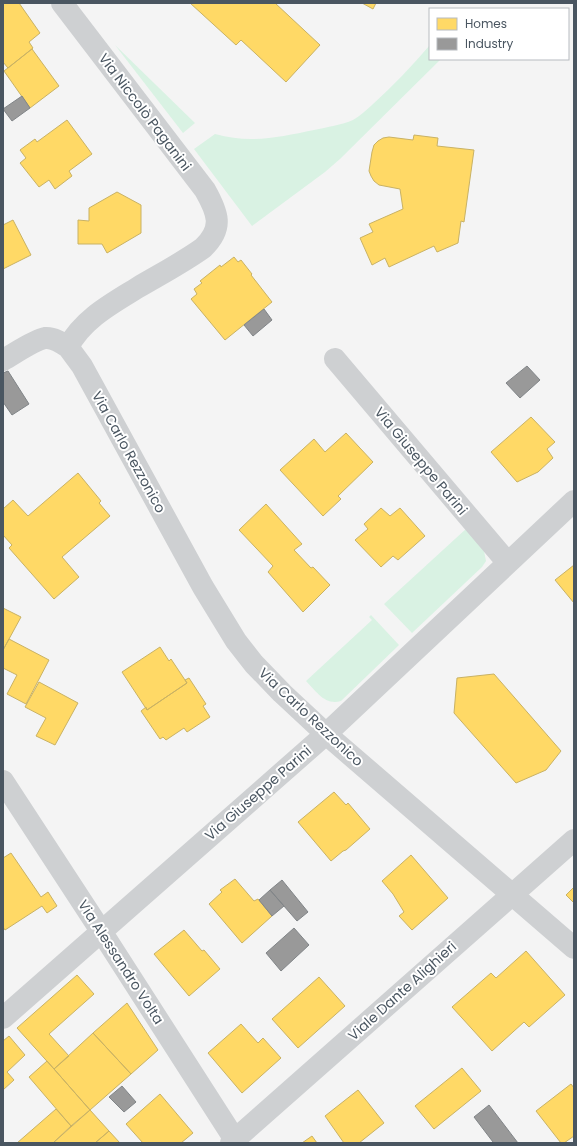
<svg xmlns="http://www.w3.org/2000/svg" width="577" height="1146" font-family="Poppins,sans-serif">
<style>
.green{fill:#d9f2e3}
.homes{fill:#ffd966;stroke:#c9b264}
.industry{fill:#999;stroke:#818588}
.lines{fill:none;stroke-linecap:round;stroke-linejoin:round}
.street{stroke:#ced0d2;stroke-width:22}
.labels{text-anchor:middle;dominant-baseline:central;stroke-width:4;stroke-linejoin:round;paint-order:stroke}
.street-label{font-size:14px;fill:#4a5661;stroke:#fff}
</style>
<rect width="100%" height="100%" fill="#f4f4f4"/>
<path class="green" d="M 115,45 L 195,123 L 183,133 Z
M 430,45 L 430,59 L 441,59 L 340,159 L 325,172 L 252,226 L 194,149 L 215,134 C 250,144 280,137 314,130 C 327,127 342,125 353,120 C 360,116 366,110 372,105 C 393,86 412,66 430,45 Z
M 467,528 L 484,551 L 486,561 L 482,567 L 412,633 L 384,604 Z
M 371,615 L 399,645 L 341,701 C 325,706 316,691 306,681 L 372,620 L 369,617 Z"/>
<path class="homes" d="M 3,3 L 19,3 L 40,33 L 29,42 L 33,48 L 8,68 L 3,62 Z
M 190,3 L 275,3 L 320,45 L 286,82 L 241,40 L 236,45 Z
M 362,3 L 376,3 L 373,9 Z
M 32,49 L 59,86 L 30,108 L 4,71 Z
M 67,120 L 92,154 L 69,171 L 72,176 L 55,189 L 49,180 L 39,187 L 20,163 L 26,158 L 20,150 L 35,139 L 37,142 Z
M 414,135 L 438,138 L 437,146 L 474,150 L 464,222 L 461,221 L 458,243 L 437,252 L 434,246 L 389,267 L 385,258 L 372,265 L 360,238 L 373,232 L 369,224 L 403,209 L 400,189 L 379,185 L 374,181 L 371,176 L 369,171 L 372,152 L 374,145 L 378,141 L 383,138 L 389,137 L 413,140 Z
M 117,192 L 141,205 L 141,233 L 107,253 L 102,244 L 78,244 L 78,220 L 89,221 L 89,208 Z
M 13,220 L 31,255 L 3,269 L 3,225 Z
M 234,257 L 238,262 L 241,260 L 252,274 L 251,275 L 272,302 L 225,340 L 191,299 L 197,294 L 194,289 L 202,283 L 200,281 L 220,265 L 221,267 Z
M 531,417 L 555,442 L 547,449 L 553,458 L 538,472 L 517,482 L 491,452 Z
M 346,433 L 373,462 L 338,496 L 341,499 L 323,516 L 280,470 L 314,439 L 325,452 Z
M 78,473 L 101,501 L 99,503 L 110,516 L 62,557 L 79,577 L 54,599 L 9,548 L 12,545 L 3,535 L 3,509 L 13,500 L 28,516 Z
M 266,504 L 302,544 L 294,550 L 311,568 L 313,567 L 330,585 L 303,612 L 268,572 L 273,566 L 239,530 Z
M 381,508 L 390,516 L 400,508 L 425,536 L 398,560 L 393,556 L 381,567 L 355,540 L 368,529 L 364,524 Z
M 574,565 L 574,603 L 555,580 Z
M 3,608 L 21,617 L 3,650 Z
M 9,639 L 49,660 L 26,704 L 7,694 L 17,675 L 3,668 L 3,650 Z
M 160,647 L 169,661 L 171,659 L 187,683 L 147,710 L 122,672 Z
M 494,674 L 561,751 L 546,770 L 516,783 L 454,713 L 457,678 Z
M 189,678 L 206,704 L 203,706 L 210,717 L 187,732 L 184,728 L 166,740 L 163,737 L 160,739 L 141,711 L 146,707 L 147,710 L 187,683 L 185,680 Z
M 39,682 L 78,703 L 55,745 L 36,736 L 46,718 L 25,707 Z
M 334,792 L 346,805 L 348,803 L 370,829 L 346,850 L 343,851 L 331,861 L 298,822 Z
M 11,853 L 41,897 L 48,892 L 57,906 L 47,913 L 42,906 L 5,930 L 3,927 L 3,858 Z
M 411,855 L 448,898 L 412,930 L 399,916 L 404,912 L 393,894 L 382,881 Z
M 235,879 L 254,901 L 258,899 L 272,916 L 242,943 L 209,904 L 222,892 L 220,890 Z
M 574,887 L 574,903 L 566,895 Z
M 184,930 L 202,951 L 204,950 L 220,969 L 189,996 L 154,954 Z
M 526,951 L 565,995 L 529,1027 L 524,1022 L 492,1051 L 452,1007 L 491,973 L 496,978 Z
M 77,975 L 94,994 L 49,1034 L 69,1056 L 54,1069 L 17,1028 Z
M 319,977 L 345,1006 L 298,1048 L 272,1019 Z
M 127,1003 L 158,1050 L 131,1074 L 93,1033 Z
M 241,1024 L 258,1043 L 263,1038 L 281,1058 L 242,1093 L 208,1053 Z
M 93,1033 L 131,1074 L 90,1110 L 54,1069 Z
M 9,1036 L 25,1055 L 7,1072 L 14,1080 L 3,1090 L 3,1041 Z
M 47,1061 L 90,1110 L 71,1126 L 29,1077 Z
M 462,1068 L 481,1091 L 434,1129 L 415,1106 Z
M 571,1084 L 574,1088 L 574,1136 L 564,1143 L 561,1143 L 536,1111 Z
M 358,1090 L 384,1123 L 359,1143 L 344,1143 L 325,1116 Z
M 160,1094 L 193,1133 L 181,1143 L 143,1143 L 126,1124 Z
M 56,1109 L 71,1126 L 53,1143 L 17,1143 Z
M 90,1110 L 109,1131 L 95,1143 L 53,1143 Z
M 109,1131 L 120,1143 L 95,1143 Z
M 312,1136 L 317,1143 L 302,1143 Z"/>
<path class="industry" d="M 22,96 L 30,108 L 12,121 L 3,109 Z
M 264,309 L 272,320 L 253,336 L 244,325 Z
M 527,366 L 540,380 L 520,398 L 506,383 Z
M 8,371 L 29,404 L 12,415 L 3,402 L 3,373 Z
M 282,880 L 308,912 L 297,921 L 270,890 Z
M 270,890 L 284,906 L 272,916 L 259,900 Z
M 294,928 L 309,945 L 281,971 L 266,953 Z
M 122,1086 L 136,1102 L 124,1112 L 109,1097 Z
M 489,1105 L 518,1143 L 492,1143 L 493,1142 L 474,1117 Z"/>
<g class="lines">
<path class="street" d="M 68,347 L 82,366 L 203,587 L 236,641 L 254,664 L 282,693 L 326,734 L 574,948
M 335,359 L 507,562
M 3,360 C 14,354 34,340 45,338 C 53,337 62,343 68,347 C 83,319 111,304 137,288 C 159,275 182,263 203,248 C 224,228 218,213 205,190 L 62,3
M 3,781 L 101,931 L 237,1143
M 3,1018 L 326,734 L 574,501
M 231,1143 L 574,840"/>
</g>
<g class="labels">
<g class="street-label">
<text transform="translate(145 112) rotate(53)">Via Niccolò Paganini</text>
<text transform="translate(129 452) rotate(61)">Via Carlo Rezzonico</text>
<text transform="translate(421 461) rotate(50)">Via Giuseppe Parini</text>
<text transform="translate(311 717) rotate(43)">Via Carlo Rezzonico</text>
<text transform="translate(258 793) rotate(-41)">Via Giuseppe Parini</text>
<text transform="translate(121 962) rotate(57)">Via Alessandro Volta</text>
<text transform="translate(402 991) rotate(-42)">Viale Dante Alighieri</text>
</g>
</g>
<rect width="577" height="1146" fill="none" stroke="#4a5661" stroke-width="8"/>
<rect x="429" y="8" width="140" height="52" fill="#ffffff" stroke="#b7bbc0"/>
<rect x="437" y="18" width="20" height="12" fill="#ffd966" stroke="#b7bbc0"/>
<text x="465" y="28" font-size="12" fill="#4a5661">Homes</text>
<rect x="437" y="38" width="20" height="12" fill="#999999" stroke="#b7bbc0"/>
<text x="465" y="48" font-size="12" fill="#4a5661">Industry</text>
</svg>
